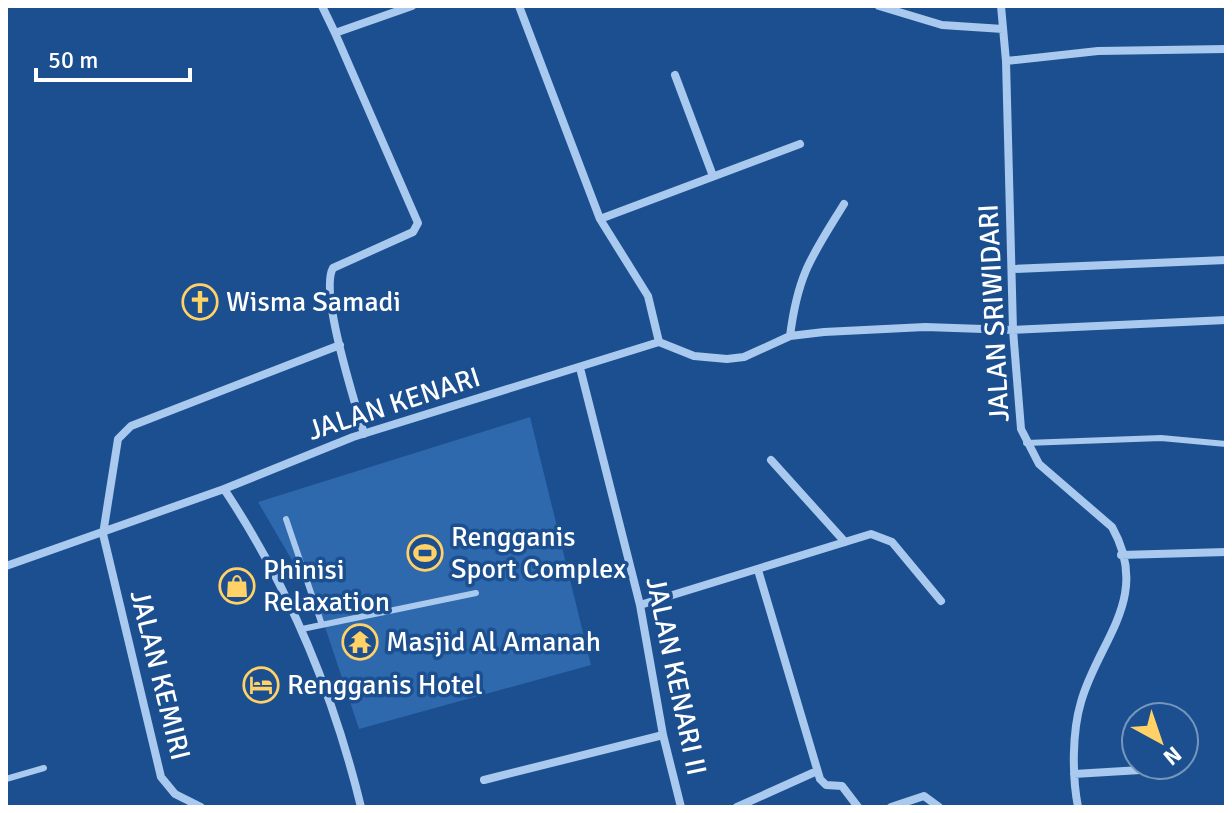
<svg xmlns="http://www.w3.org/2000/svg" width="1232" height="813" font-family="Signika,sans-serif">
<style>
.green{fill:#2e69ad}
.lines{fill:none;stroke-linecap:round;stroke-linejoin:round}
.lane{stroke:#a9c9ee;stroke-width:6}
.street{stroke:#a9c9ee;stroke-width:8}
.labels{text-anchor:middle;dominant-baseline:central;stroke-width:7;stroke-linejoin:round;paint-order:stroke}
.poi-label{font-size:28px;fill:#fff;stroke:#1b4f8f;text-anchor:start}
.street-label{font-size:28px;fill:#fff;stroke:#1b4f8f}
</style>
<rect width="100%" height="100%" fill="#1b4f8f"/>
<path class="green" d="M 530,417 L 591,665 L 359,729 L 317,603 L 258,502 Z"/>
<g class="lines">
<path class="lane" d="M 1026,443 L 1161,438 L 1226,444
M 286,519 L 322,625
M 302,629 L 476,593
M 6,779 L 44,768"/>
<path class="street" d="M 322,6 L 335,33 L 412,6
M 879,6 L 942,25 L 1003,29
M 1001,6 L 1006,61 L 1013,330 L 1021,429 L 1039,464 L 1112,527 C 1152,598 1098,641 1081,702 C 1072,732 1072,776 1078,807
M 335,33 L 418,223 L 413,232 L 333,268 C 319,292 355,402 364,434
M 1006,61 L 1098,51 L 1226,49
M 675,75 L 713,176
M 600,219 L 800,144
M 1013,269 L 1226,260
M 790,336 C 798,273 812,256 844,204
M 659,342 L 694,356 L 727,359 L 744,357 L 790,336 L 824,332 L 925,327 L 1013,330 L 1226,320
M 580,368 L 640,605 L 663,735 L 681,807
M 771,460 L 845,542
M 224,489 L 353,437 L 659,342 L 648,296 L 600,219 L 519,6
M 1121,555 L 1226,552
M 6,566 L 224,489 C 290,588 333,692 361,807
M 758,570 L 820,779 L 826,785 L 842,786 L 858,807
M 640,605 L 871,534 L 892,542 L 941,601
M 1074,774 L 1174,768
M 484,780 L 663,735
M 201,807 L 175,794 L 161,777 L 103,534 L 118,439 L 131,426 L 340,345
M 737,807 L 817,771
M 891,807 L 924,796 L 939,807"/>
</g>
<defs>
<symbol id="church-ring" viewBox="-11 -11 22 22"><circle r="9.5" fill="#1b4f8f" stroke="#ffd166" stroke-width="1.5"/><path d="M-1.2-6h2.4v3.5h3.3v2.4h-3.3V6h-2.4V-.1h-3.3v-2.4h3.3Z" fill="#ffd166"/></symbol>
<symbol id="stadium-ring" viewBox="-11 -11 22 22"><circle r="9.5" fill="#1b4f8f" stroke="#ffd166" stroke-width="1.5"/><path d="M0-5a6.5 5 0 1 0 0 10a6.5 5 0 1 0 0-10ZM-3.5-1.8h7v3.6h-7Z" fill="#ffd166"/></symbol>
<symbol id="shop-ring" viewBox="-11 -11 22 22"><circle r="9.5" fill="#1b4f8f" stroke="#ffd166" stroke-width="1.5"/><path d="M-5-2.5h2.3a2.7 3.5 0 0 1 5.4 0H5L5.5 6h-11ZM-1.5-2.5h3a1.5 2.3 0 0 0-3 0Z" fill="#ffd166"/></symbol>
<symbol id="temple-ring" viewBox="-11 -11 22 22"><circle r="9.5" fill="#1b4f8f" stroke="#ffd166" stroke-width="1.5"/><path d="M0-6L5-2H3V0L6.5 2.5H4V6H1.5V3h-3V6H-4V2.5H-6.5L-3 0V-2H-5Z" fill="#ffd166"/></symbol>
<symbol id="hotel-ring" viewBox="-11 -11 22 22"><circle r="9.5" fill="#1b4f8f" stroke="#ffd166" stroke-width="1.5"/><path d="M-6-4.5h1.5V1H6V5H4.5V3h-9V5H-6ZM-4 0a1.8 1.8 0 1 1 3.6 0ZM.5 0V-2.5h3Q6-2.5 6 0Z" fill="#ffd166"/></symbol>
</defs>
<g fill-rule="evenodd">
<use href="#church-ring" x="180" y="282" width="40" height="40"/>
<use href="#stadium-ring" x="405" y="533" width="40" height="40"/>
<use href="#shop-ring" x="217" y="566" width="40" height="40"/>
<use href="#temple-ring" x="340" y="622" width="40" height="40"/>
<use href="#hotel-ring" x="241" y="665" width="40" height="40"/>
</g>
<g class="labels">
<g class="poi-label">
<text x="226" y="302">Wisma Samadi</text>
<text x="451" y="537">Rengganis<tspan x="451" dy="32">Sport Complex</tspan></text>
<text x="263" y="570">Phinisi<tspan x="263" dy="32">Relaxation</tspan></text>
<text x="386" y="642">Masjid Al Amanah</text>
<text x="287" y="685">Rengganis Hotel</text>
</g>
<g class="street-label">
<text transform="translate(994 313) rotate(-93)">JALAN SRIWIDARI</text>
<text transform="translate(394 404) rotate(-18)">JALAN KENARI</text>
<text transform="translate(160 675) rotate(76)">JALAN KEMIRI</text>
<text transform="translate(676 676) rotate(78)">JALAN KENARI II</text>
</g>
</g>
<rect width="1232" height="813" fill="none" stroke="#ffffff" stroke-width="16"/>
<g transform="translate(1160 741) rotate(140)"><circle r="38" fill="#1b4f8f" stroke="#7695bc" stroke-width="2"/>
<path d="M0-6L14 30L0 20L-14 30Z" fill="#ffd166"/>
<text y="-12" font-size="22" font-weight="bold" text-anchor="middle" fill="#ffffff">N</text>
</g>
<path d="M36 68v12h154v-12" fill="none" stroke="#ffffff" stroke-width="4"/>
<text x="48" y="68" font-size="24" fill="#ffffff" stroke="#1b4f8f" stroke-width="6" paint-order="stroke">50 m</text>
</svg>
